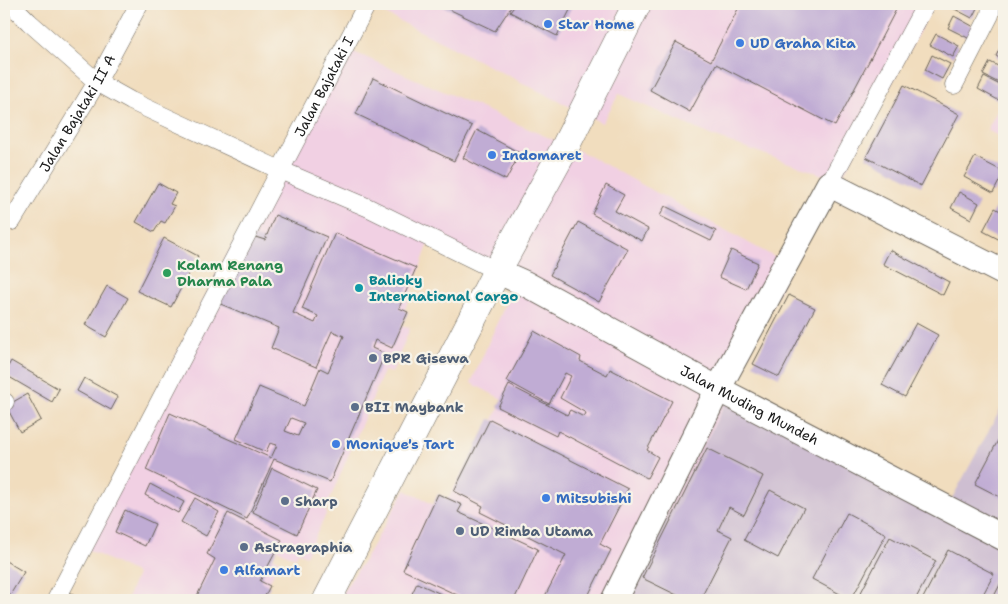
<svg xmlns="http://www.w3.org/2000/svg" width="1008" height="604" font-family="'Shantell Sans',sans-serif">
<style>
.built{fill:#f1d0e3}
.industrial{fill:#cebed1}
.building{fill:#c0acd4;fill-rule:evenodd}
.lines{fill:none;stroke-linecap:round;stroke-linejoin:round}
.street-casing{stroke:#676055;stroke-width:19}
.secondary-casing{stroke:#676055;stroke-width:27}
.primary-casing{stroke:#676055;stroke-width:29}
.street{stroke:#fff;stroke-width:18}
.secondary{stroke:#fff;stroke-width:25}
.primary{stroke:#fff;stroke-width:28}
.shop-dot{fill:#3f7fe0;stroke:#f7f3e8;stroke-width:2}
.leisure-dot{fill:#2e9e5b;stroke:#f7f3e8;stroke-width:2}
.culture-dot{fill:#0f9aa8;stroke:#f7f3e8;stroke-width:2}
.service-dot{fill:#5c6f8a;stroke:#f7f3e8;stroke-width:2}
.labels{text-anchor:middle;dominant-baseline:central;stroke-width:4.5;stroke-linejoin:round;paint-order:stroke}
.shop-label{font-size:14px;font-weight:bold;fill:#366cbe;stroke:#f7f3e8;text-anchor:start}
.street-label{font-size:14px;fill:#1c1c1c;stroke:#f7f3e8}
.leisure-label{font-size:14px;font-weight:bold;fill:#27864d;stroke:#f7f3e8;text-anchor:start}
.culture-label{font-size:14px;font-weight:bold;fill:#0d838f;stroke:#f7f3e8;text-anchor:start}
.service-label{font-size:14px;font-weight:bold;fill:#4e5e75;stroke:#f7f3e8;text-anchor:start}
</style>
<rect width="100%" height="100%" fill="#f7f3e8"/>
<filter id="ink" filterUnits="userSpaceOnUse"><feTurbulence type="fractalNoise" baseFrequency=".02" numOctaves="2"/><feDisplacementMap in="SourceGraphic" scale="10" xChannelSelector="R" yChannelSelector="G"/><feConvolveMatrix kernelMatrix="1 2 1 2 8 2 1 2 1" color-interpolation-filters="sRGB"/></filter>
<filter id="wash" filterUnits="userSpaceOnUse"><feTurbulence type="fractalNoise" baseFrequency=".0096" numOctaves="4" result="noise"/><feDisplacementMap in="SourceGraphic" scale="20" xChannelSelector="R" yChannelSelector="G"/><feGaussianBlur stdDeviation="1.12" result="paint"/><feColorMatrix in="noise" values="0 0 0 0 0 0 0 0 0 0 0 0 0 0 0 0 0 1.4 0 .05"/><feComposite in="paint" operator="in"/></filter>
<g filter="url(#wash)">
<rect width="100%" height="100%" fill="#f1ddbe"/>
<path class="built" d="M 366,4 L 934,4 L 840,181 L 710,135 L 619,94 L 602,123 Z
M 342,47 L 586,154 L 791,266 L 727,400 L 624,600 L 337,600 L 363,562 L 405,490 L 442,509 L 504,400 L 471,383 L 515,282 L 431,237 L 399,326 L 410,328 L 392,373 L 384,371 L 327,506 L 321,503 L 319,506 L 327,512 L 306,556 L 298,552 L 295,558 L 277,549 L 273,557 L 280,561 L 260,600 L 135,600 L 128,597 L 137,574 L 83,547 L 217,272 Z
M 1004,98 L 1004,139 L 987,130 Z"/>
<path class="industrial" d="M 727,400 L 945,511 L 1004,403 L 1004,600 L 624,600 Z"/>
<g id="blocks">
<path class="building" d="M 438,4 L 513,4 L 495,31 Z
M 516,4 L 573,4 L 557,36 L 510,12 Z
M 727,4 L 899,4 L 835,126 L 716,64 L 690,112 L 650,90 L 676,42 L 711,61 L 738,9 Z
M 951,4 L 979,4 L 972,18 L 949,6 Z
M 954,16 L 976,28 L 970,39 L 948,28 Z
M 936,34 L 959,46 L 953,57 L 930,45 Z
M 1001,46 L 1004,47 L 1004,61 L 996,56 Z
M 932,55 L 950,64 L 942,79 L 925,70 Z
M 990,62 L 1004,69 L 1004,73 L 999,83 L 983,75 Z
M 984,77 L 1004,87 L 998,100 L 978,89 Z
M 373,78 L 472,126 L 454,161 L 356,114 Z
M 904,85 L 959,114 L 921,186 L 866,157 Z
M 477,130 L 520,153 L 506,180 L 463,158 Z
M 975,157 L 1004,172 L 993,193 L 964,177 Z
M 158,183 L 176,193 L 170,204 L 175,206 L 165,223 L 161,221 L 154,232 L 136,222 Z
M 606,185 L 624,195 L 615,211 L 648,229 L 642,241 L 592,214 Z
M 959,192 L 979,203 L 971,219 L 951,208 Z
M 665,206 L 716,231 L 711,241 L 660,216 Z
M 995,208 L 1004,213 L 1004,242 L 983,231 Z
M 275,215 L 327,237 L 293,313 L 315,323 L 318,316 L 302,309 L 335,233 L 416,268 L 399,308 L 408,312 L 392,348 L 375,340 L 372,348 L 385,354 L 330,482 L 274,459 L 247,519 L 146,470 L 170,413 L 271,458 L 277,445 L 270,443 L 266,452 L 236,439 L 259,387 L 304,406 L 320,368 L 328,372 L 344,336 L 332,331 L 316,367 L 271,348 L 279,328 L 218,303 L 252,236 L 265,240 ZM 291,418 L 304,423 L 298,436 L 285,431 Z
M 578,222 L 628,249 L 599,302 L 550,275 Z
M 164,238 L 198,256 L 171,307 L 137,291 Z
M 731,250 L 758,263 L 746,289 L 719,277 Z
M 890,250 L 949,282 L 943,295 L 883,264 Z
M 107,286 L 128,298 L 106,337 L 85,325 Z
M 789,295 L 815,308 L 779,377 L 753,364 Z
M 916,323 L 938,335 L 905,397 L 882,385 Z
M 534,331 L 581,357 L 580,361 L 607,375 L 610,369 L 672,401 L 647,450 L 658,457 L 647,478 L 558,431 L 556,436 L 498,407 L 509,385 L 567,415 L 570,410 L 584,417 L 586,413 L 560,398 L 571,376 L 565,373 L 549,404 L 507,381 Z
M 11,361 L 59,389 L 52,402 L 4,374 Z
M 84,378 L 118,397 L 111,410 L 77,391 Z
M 27,394 L 41,420 L 20,432 L 6,406 Z
M 490,419 L 628,489 L 600,544 L 611,550 L 586,600 L 543,600 L 566,555 L 480,512 L 483,506 L 454,491 Z
M 1004,429 L 1004,499 L 975,484 Z
M 707,448 L 763,476 L 744,515 L 729,507 L 718,530 L 732,537 L 700,600 L 687,600 L 642,578 Z
M 272,468 L 317,490 L 297,534 L 253,512 Z
M 150,484 L 184,502 L 178,513 L 145,495 Z
M 770,490 L 804,508 L 778,558 L 744,540 Z
M 438,494 L 462,505 L 458,512 L 538,549 L 514,600 L 468,600 L 403,570 Z
M 195,498 L 219,512 L 206,536 L 181,522 Z
M 125,510 L 155,524 L 145,546 L 115,532 Z
M 228,513 L 282,540 L 260,581 L 270,586 L 263,600 L 195,600 L 215,559 L 207,554 Z
M 847,513 L 886,534 L 851,600 L 812,579 Z
M 890,537 L 936,561 L 915,600 L 857,600 Z
M 948,550 L 994,574 L 980,600 L 922,600 Z
M 4,560 L 24,572 L 10,595 L 4,591 Z
M 1004,577 L 1004,600 L 992,600 Z
M 417,583 L 454,600 L 409,600 Z
M 69,592 L 88,600 L 66,600 Z"/>
</g>
</g>
<g filter="url(#ink)">
<use href="#blocks" fill-opacity="0" stroke="#676055" stroke-width="1"/>
<g class="lines">
<defs>
<g id="street">
<path d="M 11,4 L 29,22 L 97,82 L 131,101 L 280,170 L 369,208 L 497,271"/>
<path d="M 954,85 L 990,15 L 991,4"/>
<path d="M 829,184 L 926,4"/>
<path id="s1" d="M 12,221 L 97,82 L 139,4"/>
<path d="M 4,403 L 5,402"/>
<path id="s2" d="M 56,600 L 367,4"/>
</g>
<g id="secondary">
<path id="s3" d="M 497,271 L 526,284 L 718,389 L 1004,538"/>
<path d="M 614,600 L 718,389 L 829,184 L 1004,273"/>
</g>
<path id="primary" d="M 327,600 L 497,271 L 562,153 L 637,4"/>
</defs>
<use href="#street" class="street-casing"/>
<use href="#secondary" class="secondary-casing"/>
<use href="#primary" class="primary-casing"/>
<use href="#street" class="street"/>
<use href="#secondary" class="secondary"/>
<use href="#primary" class="primary"/>
</g>
</g>
<g class="shop-dot">
<circle cx="548" cy="24" r="5"/>
<circle cx="740" cy="43" r="5"/>
<circle cx="492" cy="155" r="5"/>
<circle cx="336" cy="444" r="5"/>
<circle cx="546" cy="498" r="5"/>
<circle cx="224" cy="570" r="5"/>
</g>
<circle class="leisure-dot" cx="167" cy="273" r="5"/>
<circle class="culture-dot" cx="359" cy="288" r="5"/>
<g class="service-dot">
<circle cx="373" cy="358" r="5"/>
<circle cx="355" cy="407" r="5"/>
<circle cx="285" cy="501" r="5"/>
<circle cx="460" cy="531" r="5"/>
<circle cx="244" cy="547" r="5"/>
</g>
<g class="labels">
<g class="shop-label">
<text x="558" y="24">Star Home</text>
<text x="750" y="43">UD Graha Kita</text>
<text x="502" y="155">Indomaret</text>
<text x="346" y="444">Monique's Tart</text>
<text x="556" y="498">Mitsubishi</text>
<text x="234" y="570">Alfamart</text>
</g>
<g class="street-label">
<text stroke="none"><textPath href="#s2" startOffset="579">Jalan Bajataki I</textPath></text>
<text stroke="none"><textPath href="#s1" startOffset="126">Jalan Bajataki II A</textPath></text>
<text stroke="none"><textPath href="#s3" startOffset="286">Jalan Muding Mundeh</textPath></text>
</g>
<g class="leisure-label">
<text x="177" y="265">Kolam Renang<tspan x="177" dy="16">Dharma Pala</tspan></text>
</g>
<g class="culture-label">
<text x="369" y="280">Balioky<tspan x="369" dy="16">International Cargo</tspan></text>
</g>
<g class="service-label">
<text x="383" y="358">BPR Gisewa</text>
<text x="365" y="407">BII Maybank</text>
<text x="295" y="501">Sharp</text>
<text x="470" y="531">UD Rimba Utama</text>
<text x="254" y="547">Astragraphia</text>
</g>
</g>
<rect width="1008" height="604" fill="none" stroke="#f7f3e8" stroke-width="20"/>
</svg>
